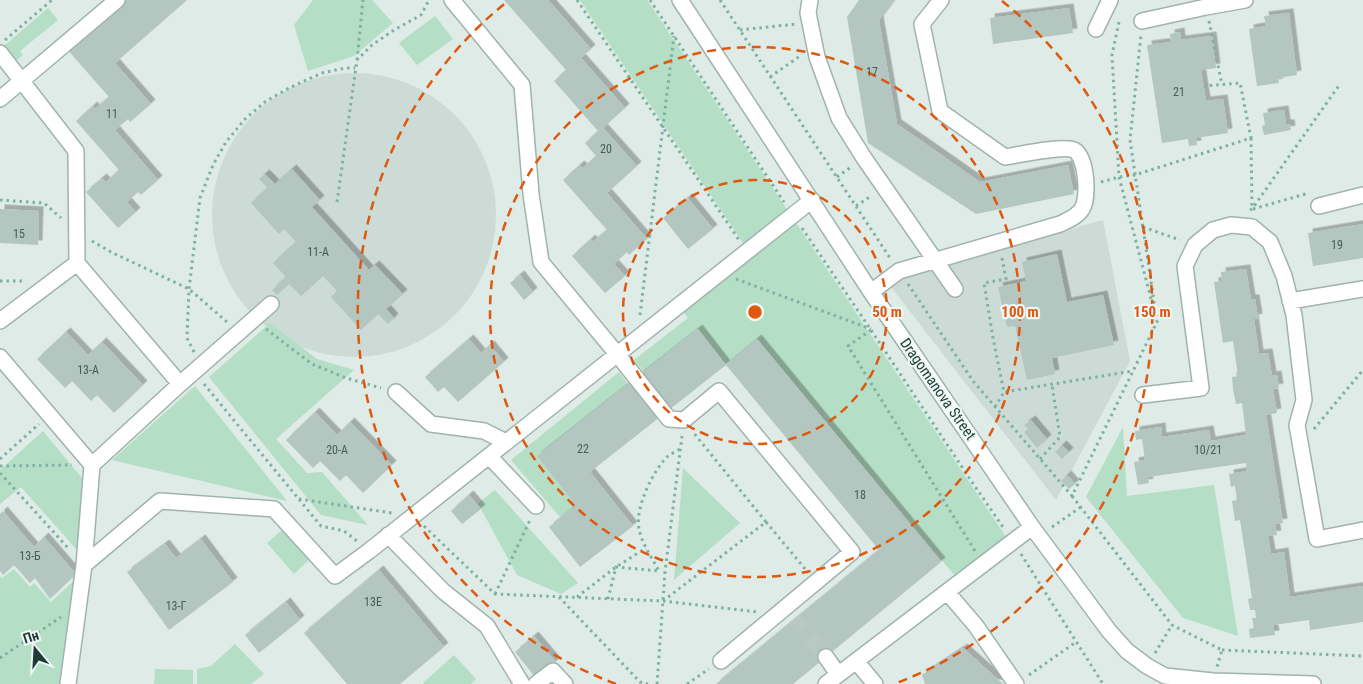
<svg xmlns="http://www.w3.org/2000/svg" width="1363" height="684" font-family="'Roboto Condensed',sans-serif">
<style>
.built{fill:#ccdbd6}
.green{fill:#b4dec5}
.building{fill:#b3c6c0;filter:url(#shadow)}
.lines{fill:none;stroke-linecap:round;stroke-linejoin:round}
.minor-tunnel{stroke:#b8c8c3;stroke-width:15;stroke-dasharray:15 8;stroke-linecap:butt}
.minor-casing{stroke:#a1b3ae;stroke-width:18}
.path{stroke:#7cb1a6;stroke-width:3;stroke-dasharray:2.5 4;stroke-linecap:butt}
.minor{stroke:#fff;stroke-width:15}
.ring{fill:none;stroke:#de580e;stroke-width:2.5;stroke-dasharray:9 6}
.labels{text-anchor:middle;dominant-baseline:central;stroke-width:4.5;stroke-linejoin:round;paint-order:stroke}
.number-label{font-size:12px;fill:#435e59}
.street-label{font-size:15px;fill:#1e3b37;stroke:#eef7f4}
.centre{fill:#de580e;stroke:#eef7f4;stroke-width:2.5}
.ring-label{font-size:15px;text-anchor:middle;font-weight:bold;fill:#de580e;stroke:#eef7f4;stroke-width:4.5;stroke-linejoin:round;paint-order:stroke}
</style>
<defs>
<filter id="shadow"><feDropShadow dx="4.5" dy="-4.5" stdDeviation="0" flood-color="#0004"/></filter>
</defs>
<rect width="100%" height="100%" fill="#deebe6"/>
<path class="built" d="M212 215a142 142 0 1 1 284 0a142 142 0 1 1-284 0Z
M 1103,220 L 1130,361 L 1056,500 L 891,287 L 910,274 Z"/>
<path class="green" d="M 313,0 L 372,0 L 393,23 L 354,56 L 308,71 L 294,25 Z
M 580,0 L 647,0 L 790,214 L 747,249 Z
M 48,8 L 58,20 L 20,51 L 23,55 L 17,60 L 4,46 Z
M 435,16 L 453,39 L 417,65 L 399,43 Z
M 792,217 L 1010,543 L 960,582 L 757,339 L 726,365 L 697,329 L 644,372 L 634,360 L 688,318 L 680,308 Z
M 270,323 L 317,359 L 354,370 L 276,439 L 307,473 L 322,472 L 368,525 L 321,515 L 209,377 Z
M 619,372 L 628,384 L 537,456 L 576,506 L 560,517 L 511,460 Z
M 195,386 L 287,501 L 112,460 Z
M 1123,427 L 1127,496 L 1214,485 L 1238,636 L 1183,618 L 1086,497 Z
M 43,431 L 82,478 L 78,551 L 21,487 L 0,504 L 0,470 Z
M 683,468 L 740,523 L 674,580 Z
M 495,490 L 578,583 L 561,594 L 517,575 L 481,509 L 477,504 Z
M 282,530 L 309,560 L 294,574 L 267,543 Z
M 14,569 L 30,587 L 34,583 L 51,602 L 78,577 L 66,684 L 0,684 L 0,576 L 2,578 Z
M 235,644 L 264,674 L 251,684 L 197,684 L 197,669 L 211,666 Z
M 454,655 L 476,679 L 471,684 L 424,684 L 423,683 Z
M 155,669 L 193,670 L 193,684 L 154,684 Z"/>
<path class="building" d="M 121,0 L 187,0 L 115,63 L 151,104 L 130,122 L 128,119 L 115,130 L 158,180 L 141,195 L 138,192 L 127,202 L 136,212 L 118,228 L 86,192 L 102,178 L 106,182 L 119,170 L 76,121 L 93,106 L 95,109 L 109,97 L 66,48 Z
M 504,0 L 548,0 L 591,49 L 581,58 L 625,108 L 603,128 L 637,166 L 607,193 L 647,239 L 629,255 L 627,252 L 614,264 L 625,276 L 605,293 L 572,256 L 591,239 L 593,242 L 607,230 L 563,180 L 580,165 L 583,168 L 596,156 L 585,143 L 598,131 L 554,81 L 566,70 Z
M 859,0 L 894,0 L 879,20 L 897,124 L 980,182 L 1068,165 L 1074,194 L 976,214 L 868,143 L 847,17 Z
M 1069,8 L 1073,33 L 993,44 L 990,18 Z
M 1289,13 L 1297,75 L 1278,78 L 1279,83 L 1257,86 L 1249,29 L 1266,26 L 1264,16 Z
M 1180,32 L 1181,40 L 1212,36 L 1216,68 L 1201,70 L 1206,101 L 1223,99 L 1228,133 L 1196,138 L 1197,145 L 1189,146 L 1188,139 L 1162,143 L 1147,45 L 1171,42 L 1170,34 Z
M 1284,110 L 1286,124 L 1290,124 L 1291,130 L 1264,135 L 1262,126 L 1265,125 L 1263,113 Z
M 292,169 L 320,200 L 312,207 L 369,270 L 375,265 L 403,294 L 386,309 L 394,318 L 388,324 L 378,314 L 361,330 L 331,297 L 337,291 L 323,276 L 301,296 L 289,284 L 277,295 L 272,290 L 286,277 L 273,263 L 296,242 L 284,229 L 279,234 L 251,203 L 268,188 L 259,179 L 265,174 L 275,184 Z
M 688,198 L 713,229 L 688,249 L 663,218 Z
M 0,209 L 39,211 L 38,245 L 0,243 Z
M 1363,224 L 1363,258 L 1313,266 L 1308,233 Z
M 1057,254 L 1067,302 L 1103,295 L 1114,345 L 1052,358 L 1055,374 L 1027,380 L 1015,326 L 1007,327 L 998,287 L 1026,281 L 1022,262 Z
M 1246,269 L 1251,299 L 1255,299 L 1258,318 L 1254,319 L 1259,354 L 1268,353 L 1272,376 L 1277,375 L 1279,388 L 1273,389 L 1277,413 L 1266,415 L 1283,523 L 1275,524 L 1277,535 L 1268,536 L 1271,554 L 1284,552 L 1290,597 L 1363,586 L 1363,622 L 1310,630 L 1309,620 L 1273,625 L 1275,635 L 1250,638 L 1249,629 L 1254,628 L 1252,618 L 1256,618 L 1255,610 L 1250,610 L 1248,599 L 1252,598 L 1240,520 L 1235,521 L 1232,501 L 1237,500 L 1235,486 L 1231,487 L 1229,474 L 1247,471 L 1246,463 L 1148,477 L 1149,483 L 1138,485 L 1134,462 L 1145,460 L 1142,439 L 1136,440 L 1135,431 L 1161,427 L 1162,437 L 1209,430 L 1211,441 L 1246,435 L 1242,403 L 1236,404 L 1233,389 L 1232,377 L 1238,376 L 1233,341 L 1223,343 L 1214,282 L 1222,281 L 1221,272 Z
M 520,275 L 533,292 L 524,300 L 510,283 Z
M 698,329 L 726,365 L 590,472 L 633,526 L 580,567 L 549,527 L 576,506 L 537,456 Z
M 66,332 L 88,355 L 102,342 L 143,385 L 114,413 L 97,395 L 91,401 L 72,381 L 65,388 L 37,359 Z
M 469,339 L 481,353 L 490,345 L 504,362 L 458,402 L 444,387 L 438,392 L 425,377 Z
M 757,339 L 941,562 L 793,684 L 716,684 L 879,550 L 726,365 Z
M 315,412 L 337,435 L 350,422 L 392,465 L 363,493 L 346,475 L 340,481 L 320,461 L 313,468 L 286,440 Z
M 1031,420 L 1047,439 L 1037,448 L 1024,432 L 1028,429 L 1024,425 Z
M 1062,445 L 1069,452 L 1062,459 L 1055,452 Z
M 1067,475 L 1075,484 L 1069,489 L 1061,481 Z
M 469,495 L 481,509 L 462,524 L 451,511 Z
M 3,511 L 34,547 L 44,537 L 76,574 L 50,599 L 35,578 L 30,583 L 14,565 L 3,575 L 0,571 L 0,514 Z
M 201,539 L 233,582 L 169,630 L 127,572 L 165,544 L 176,558 Z
M 379,570 L 444,647 L 400,684 L 347,684 L 304,633 Z
M 286,602 L 300,620 L 259,653 L 245,635 Z
M 534,636 L 556,662 L 536,678 L 515,652 Z
M 963,648 L 1003,684 L 925,684 L 922,675 Z"/>
<g class="lines">
<path class="minor-tunnel" d="M 795,619 L 826,657"/>
<defs>
<path id="minor" d="M 452,0 L 522,85 L 531,194 L 541,262 L 617,354 L 669,419 L 684,420 L 719,391 L 852,552 L 721,661
M 680,0 L 871,292 L 1032,527 L 1109,631 L 1127,651 L 1147,666 L 1165,676 L 1213,681 L 1313,684
M 810,0 L 808,13 L 817,57 L 839,118 L 864,158 L 955,289
M 1142,21 L 1206,7 L 1245,0
M 1096,29 L 1110,0
M 0,53 L 76,151 L 77,263 L 180,384
M 0,99 L 117,0
M 1319,206 L 1363,195
M 871,292 L 899,271 L 1060,224 C 1068,220 1077,217 1082,209 C 1089,198 1087,157 1074,150 C 1064,145 1018,155 1005,157 L 940,111 L 922,24 L 941,0
M 1290,301 L 1363,289
M 0,321 L 77,263
M 0,357 L 92,465
M 396,392 L 431,424 L 484,431 L 506,442
M 1143,395 L 1201,388 L 1185,266 L 1195,245 L 1213,230 L 1231,225 L 1252,227 L 1270,242 L 1284,276 L 1294,315 L 1304,400 L 1297,425 L 1317,539 L 1363,530
M 489,456 L 536,506
M 388,535 L 443,591 L 487,626 L 522,684
M 84,565 L 160,501 L 274,509 L 335,576 L 369,551 L 812,200
M 947,592 L 976,626 L 1016,684
M 826,657 L 838,674
M 856,661 L 875,684
M 68,684 L 84,565 L 92,465 L 180,384 L 271,304
M 536,684 L 553,671 L 565,684
M 826,684 L 1032,527"/>
</defs>
<use href="#minor" class="minor-casing"/>
<path class="path" d="M 577,0 L 739,240
M 650,0 L 784,202
M 720,0 L 890,258
M 1209,21 L 1222,85
M 1119,22 L 1112,55 L 1119,177 L 1153,306
M 740,30 L 796,24
M 5,40 L 52,0
M 357,60 L 363,0
M 770,77 L 800,56
M 1251,138 L 1252,208
M 837,177 L 851,167
M 1101,182 L 1119,177 L 1135,175 L 1251,138 L 1240,83 L 1204,86
M 0,200 L 44,203 L 61,218
M 337,202 L 357,60 L 372,45 L 394,30 L 421,15 L 429,0
M 856,206 L 871,196
M 1253,209 L 1309,193
M 1250,210 L 1252,209 L 1340,84
M 1143,227 L 1180,240
M 802,228 L 871,330 L 972,482 L 1005,530
M 92,241 L 111,252 L 189,289 L 227,322
M 1002,258 L 1006,279 L 984,283 L 993,338 L 1004,392 L 1133,371
M 736,279 L 871,329
M 0,281 L 22,281 L 23,284
M 908,284 L 973,381 L 1072,496 L 1157,322 L 1130,140 L 1141,35
M 640,315 L 674,36
M 266,329 L 312,364 L 346,378 L 381,388
M 871,330 L 848,346 L 975,551
M 194,352 L 187,338 L 189,289 L 200,198 L 213,165 L 226,142 L 245,119 L 266,101 L 291,87 L 322,73 L 345,68 L 355,68
M 204,384 L 321,526 L 344,531 L 357,541
M 995,407 L 1004,392
M 1314,429 L 1363,370
M 0,459 L 39,424
M 1040,459 L 1060,437 L 1052,385
M 0,466 L 72,465
M 0,473 L 69,549
M 1072,496 L 1172,625 L 1222,650 L 1217,667
M 299,499 L 392,513
M 766,522 L 806,570
M 424,526 L 495,594 L 663,601 L 757,612
M 1052,527 L 1081,507
M 1021,554 L 1103,684
M 495,594 L 530,520
M 559,597 L 640,682 L 648,684
M 577,597 L 616,567 L 646,548
M 608,599 L 616,567 L 659,571 C 652,558 642,544 639,529 C 635,508 651,476 664,460 C 668,455 675,452 680,449
M 663,601 L 766,522 L 693,432
M 1222,650 L 1363,656
M 1155,653 L 1172,625
M 0,658 L 61,617
M 1029,675 L 1076,642
M 657,684 L 665,572 L 682,436
M 687,684 L 709,669"/>
<use href="#minor" class="minor"/>
</g>
<g class="ring">
<circle cx="755" cy="312" r="132"/>
<circle cx="755" cy="312" r="265"/>
<path d="M616 684A397 397 0 0 1 508 1M1002 1A397 397 0 0 1 894 684"/>
</g>
<g class="labels">
<g class="number-label">
<text x="872" y="72">17</text>
<text x="1179" y="92">21</text>
<text x="112" y="114">11</text>
<text x="606" y="149">20</text>
<text x="19" y="234">15</text>
<text x="1337" y="245">19</text>
<text x="318" y="252">11-А</text>
<text x="88" y="370">13-А</text>
<text x="583" y="449">22</text>
<text x="337" y="450">20-А</text>
<text x="1208" y="450">10/21</text>
<text x="860" y="495">18</text>
<text x="30" y="556">13-Б</text>
<text x="373" y="602">13Е</text>
<text x="176" y="606">13-Г</text>
</g>
<g class="street-label">
<text transform="translate(938 389) rotate(55)">Dragomanova Street</text>
</g>
</g>
<circle cx="755" cy="312" r="8" class="centre"/>
<g class="ring-label">
<text x="887" y="317">50 m</text>
<text x="1020" y="317">100 m</text>
<text x="1152" y="317">150 m</text>
</g>
<g transform="translate(35 649) rotate(342)" stroke="#eef7f4" stroke-width="4" paint-order="stroke">
<path d="M0-4L9 19L0 12L-9 19Z" fill="#1e3b37"/>
<text y="-8" font-size="14" font-weight="bold" text-anchor="middle" fill="#1e3b37">Пн</text>
</g>
</svg>
